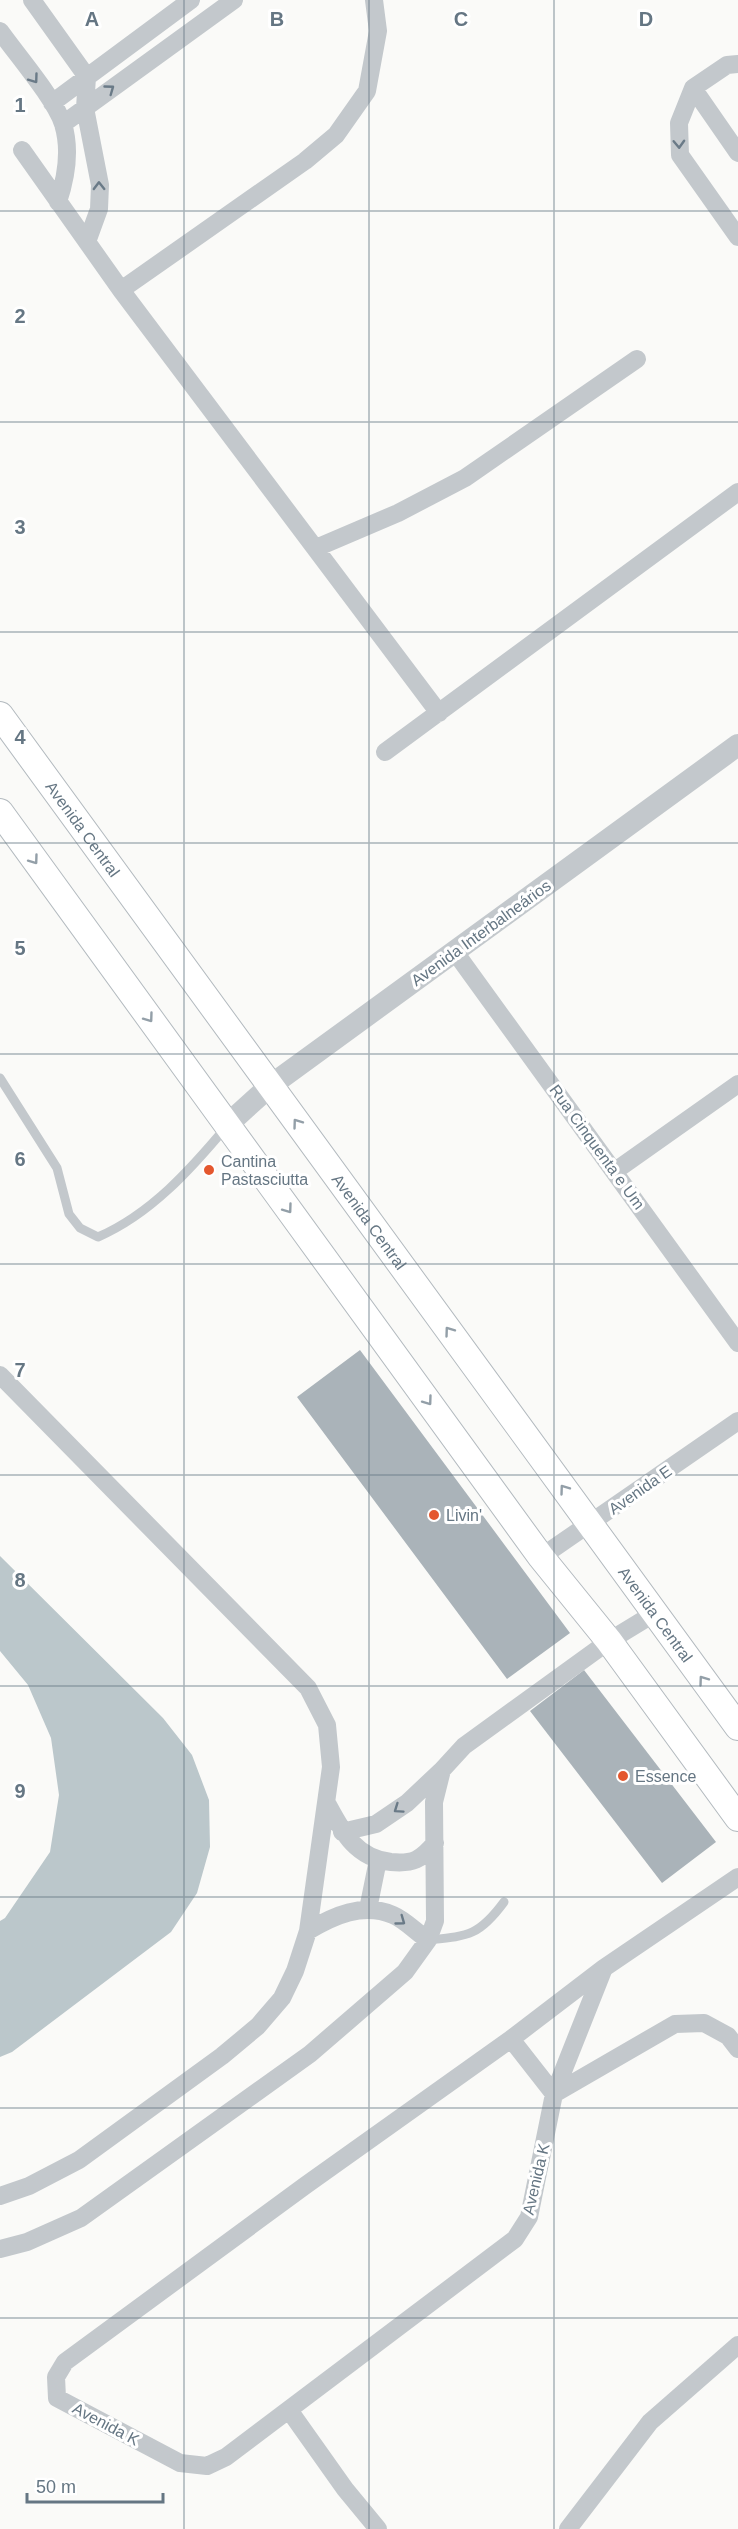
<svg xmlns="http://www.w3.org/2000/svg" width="738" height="2529" font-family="Helvetica,sans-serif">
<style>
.water{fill:#bbc7cb}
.building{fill:#aab3b9}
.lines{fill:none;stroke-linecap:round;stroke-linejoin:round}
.secondary-casing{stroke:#b3babf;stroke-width:28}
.service{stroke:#c3c8cc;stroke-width:9}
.minor{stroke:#c3c8cc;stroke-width:18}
.tertiary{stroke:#c3c8cc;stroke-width:22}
.secondary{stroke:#fff;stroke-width:26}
.oneway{stroke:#6a7a87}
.oneway2{stroke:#939fa8}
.grid{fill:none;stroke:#657683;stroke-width:1.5;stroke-opacity:0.55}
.poi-dot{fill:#e4572e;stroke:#fff;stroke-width:2}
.labels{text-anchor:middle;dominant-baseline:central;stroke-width:6;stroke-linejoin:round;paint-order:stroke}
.street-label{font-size:16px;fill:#657683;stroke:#fff}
.poi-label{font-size:16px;fill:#657683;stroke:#fff;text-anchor:start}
.grid-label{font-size:20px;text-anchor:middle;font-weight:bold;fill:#657683;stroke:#fff;stroke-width:6;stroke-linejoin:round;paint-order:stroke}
</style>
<rect width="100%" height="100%" fill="#fafaf8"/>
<path class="water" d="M 0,1556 L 163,1718 L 192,1755 L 209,1800 L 210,1847 L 197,1893 L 171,1932 L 12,2052 L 0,2057 L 0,1921 L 5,1918 L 50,1852 L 59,1795 L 51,1738 L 28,1685 L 0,1651 Z"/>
<path class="building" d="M 360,1350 L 570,1633 L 507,1679 L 297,1397 Z
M 584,1670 L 716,1842 L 662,1883 L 530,1711 Z"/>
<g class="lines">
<defs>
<g id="secondary">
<path id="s1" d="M 0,715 L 738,1727"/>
<path d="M 0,812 L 541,1557 L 609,1641 L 738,1818"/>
</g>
</defs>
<use href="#secondary" class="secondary-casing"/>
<path class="service" d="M 0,1078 L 57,1168 L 69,1214 L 80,1228 L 98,1237 C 151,1214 191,1169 227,1126
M 428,1940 C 468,1936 479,1936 504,1902"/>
<path class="minor" d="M 32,0 L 87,77 L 85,108 L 100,185 L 99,209 L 87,242
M 0,31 C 17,55 55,99 63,124 C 71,150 66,178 58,202
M 738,64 L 727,65 L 693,88 L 679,123 L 680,155 L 738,237
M 693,88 L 738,153
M 52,103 L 191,0
M 63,124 L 234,0
M 22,150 L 121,290 L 439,713
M 121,290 L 305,161 L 336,135 L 367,91 L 378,31 L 374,0
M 316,548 L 398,513 L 465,478 L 637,359
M 385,752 L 738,492
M 455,952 L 738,1343
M 615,1171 L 738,1084
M 0,1375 L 308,1688 L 327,1725 L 331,1767 L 308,1931 L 295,1971 L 282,1998 L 258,2026 L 222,2056 L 79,2160 L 29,2186 L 0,2196
M 541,1557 L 738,1421
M 328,1805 C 343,1833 356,1858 391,1862 C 413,1864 421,1860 435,1843
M 342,1832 L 376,1824 L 407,1803 L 442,1770
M 368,1909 L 378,1860
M 308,1931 C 333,1916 363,1902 393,1915 C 405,1920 416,1932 428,1940
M 511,2039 L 554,2094 L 529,2217 L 515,2239 L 226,2457 L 207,2466 L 180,2463 L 57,2398 L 56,2377 L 65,2362 L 306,2185 L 511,2039 L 604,1968 L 738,1877
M 554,2094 L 675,2024 L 704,2023 L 728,2036 L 738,2049
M 554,2094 L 604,1968
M 0,2249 L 27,2242 L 81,2218 L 310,2054 L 405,1972 L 428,1940 L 435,1921 L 434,1802 L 442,1770 L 464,1746 L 609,1641 L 655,1613
M 289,2410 L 345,2489 L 378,2529
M 568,2529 L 650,2422 L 738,2345"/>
<path class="tertiary" d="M 227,1125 L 270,1086 L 738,745"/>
<use href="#secondary" class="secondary"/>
</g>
<defs><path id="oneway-chevron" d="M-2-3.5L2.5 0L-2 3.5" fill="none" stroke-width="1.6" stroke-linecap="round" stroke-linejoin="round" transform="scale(1.5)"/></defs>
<g class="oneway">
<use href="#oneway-chevron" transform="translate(34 79) rotate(54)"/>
<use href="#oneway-chevron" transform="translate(110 89) rotate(-36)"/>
<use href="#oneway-chevron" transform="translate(679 144) rotate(88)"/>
<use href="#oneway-chevron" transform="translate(99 186) rotate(-91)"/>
<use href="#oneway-chevron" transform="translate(398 1809) rotate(145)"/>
<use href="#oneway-chevron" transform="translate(401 1921) rotate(36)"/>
</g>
<g class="oneway2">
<use href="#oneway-chevron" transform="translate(34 860) rotate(54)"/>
<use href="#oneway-chevron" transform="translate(149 1018) rotate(54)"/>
<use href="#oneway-chevron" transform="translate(297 1123) rotate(-126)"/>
<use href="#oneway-chevron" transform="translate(288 1209) rotate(54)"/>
<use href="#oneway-chevron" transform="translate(449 1331) rotate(-126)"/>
<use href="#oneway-chevron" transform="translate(428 1401) rotate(54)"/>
<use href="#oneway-chevron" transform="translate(564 1489) rotate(-126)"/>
<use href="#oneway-chevron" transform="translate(703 1680) rotate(-126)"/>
</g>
<path class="grid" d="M 184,0 L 184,2529M 369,0 L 369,2529M 554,0 L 554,2529M 0,211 L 738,211M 0,422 L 738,422M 0,632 L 738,632M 0,843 L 738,843M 0,1054 L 738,1054M 0,1264 L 738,1264M 0,1475 L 738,1475M 0,1686 L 738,1686M 0,1897 L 738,1897M 0,2108 L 738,2108M 0,2318 L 738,2318"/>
<g class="poi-dot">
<circle cx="209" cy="1170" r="6"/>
<circle cx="434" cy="1515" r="6"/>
<circle cx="623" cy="1776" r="6"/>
</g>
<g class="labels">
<g class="street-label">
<text stroke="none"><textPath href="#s1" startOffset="141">Avenida Central</textPath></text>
<text transform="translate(481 933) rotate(-36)">Avenida Interbalneários</text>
<text transform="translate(597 1147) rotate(54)">Rua Cinquenta e Um</text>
<text stroke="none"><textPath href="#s1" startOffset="627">Avenida Central</textPath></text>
<text transform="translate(640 1490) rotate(-35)">Avenida E</text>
<text stroke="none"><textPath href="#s1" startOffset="1113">Avenida Central</textPath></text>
<text transform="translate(536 2179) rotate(-77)">Avenida K</text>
<text transform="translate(106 2424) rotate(28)">Avenida K</text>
</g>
<g class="poi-label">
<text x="221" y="1161">Cantina<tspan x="221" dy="18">Pastasciutta</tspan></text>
<text x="446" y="1515">Livin'</text>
<text x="635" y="1776">Essence</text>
</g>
</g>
<g class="grid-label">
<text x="92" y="26">A</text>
<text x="277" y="26">B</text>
<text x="461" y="26">C</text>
<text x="646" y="26">D</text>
<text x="20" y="112">1</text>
<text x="20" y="323">2</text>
<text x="20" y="534">3</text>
<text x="20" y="744">4</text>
<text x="20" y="955">5</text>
<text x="20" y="1166">6</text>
<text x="20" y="1377">7</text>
<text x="20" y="1587">8</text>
<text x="20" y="1798">9</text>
</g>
<path d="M27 2493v9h136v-9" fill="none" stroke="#657683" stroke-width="3"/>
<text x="36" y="2493" font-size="18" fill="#657683" stroke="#ffffff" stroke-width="4.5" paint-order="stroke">50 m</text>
</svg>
